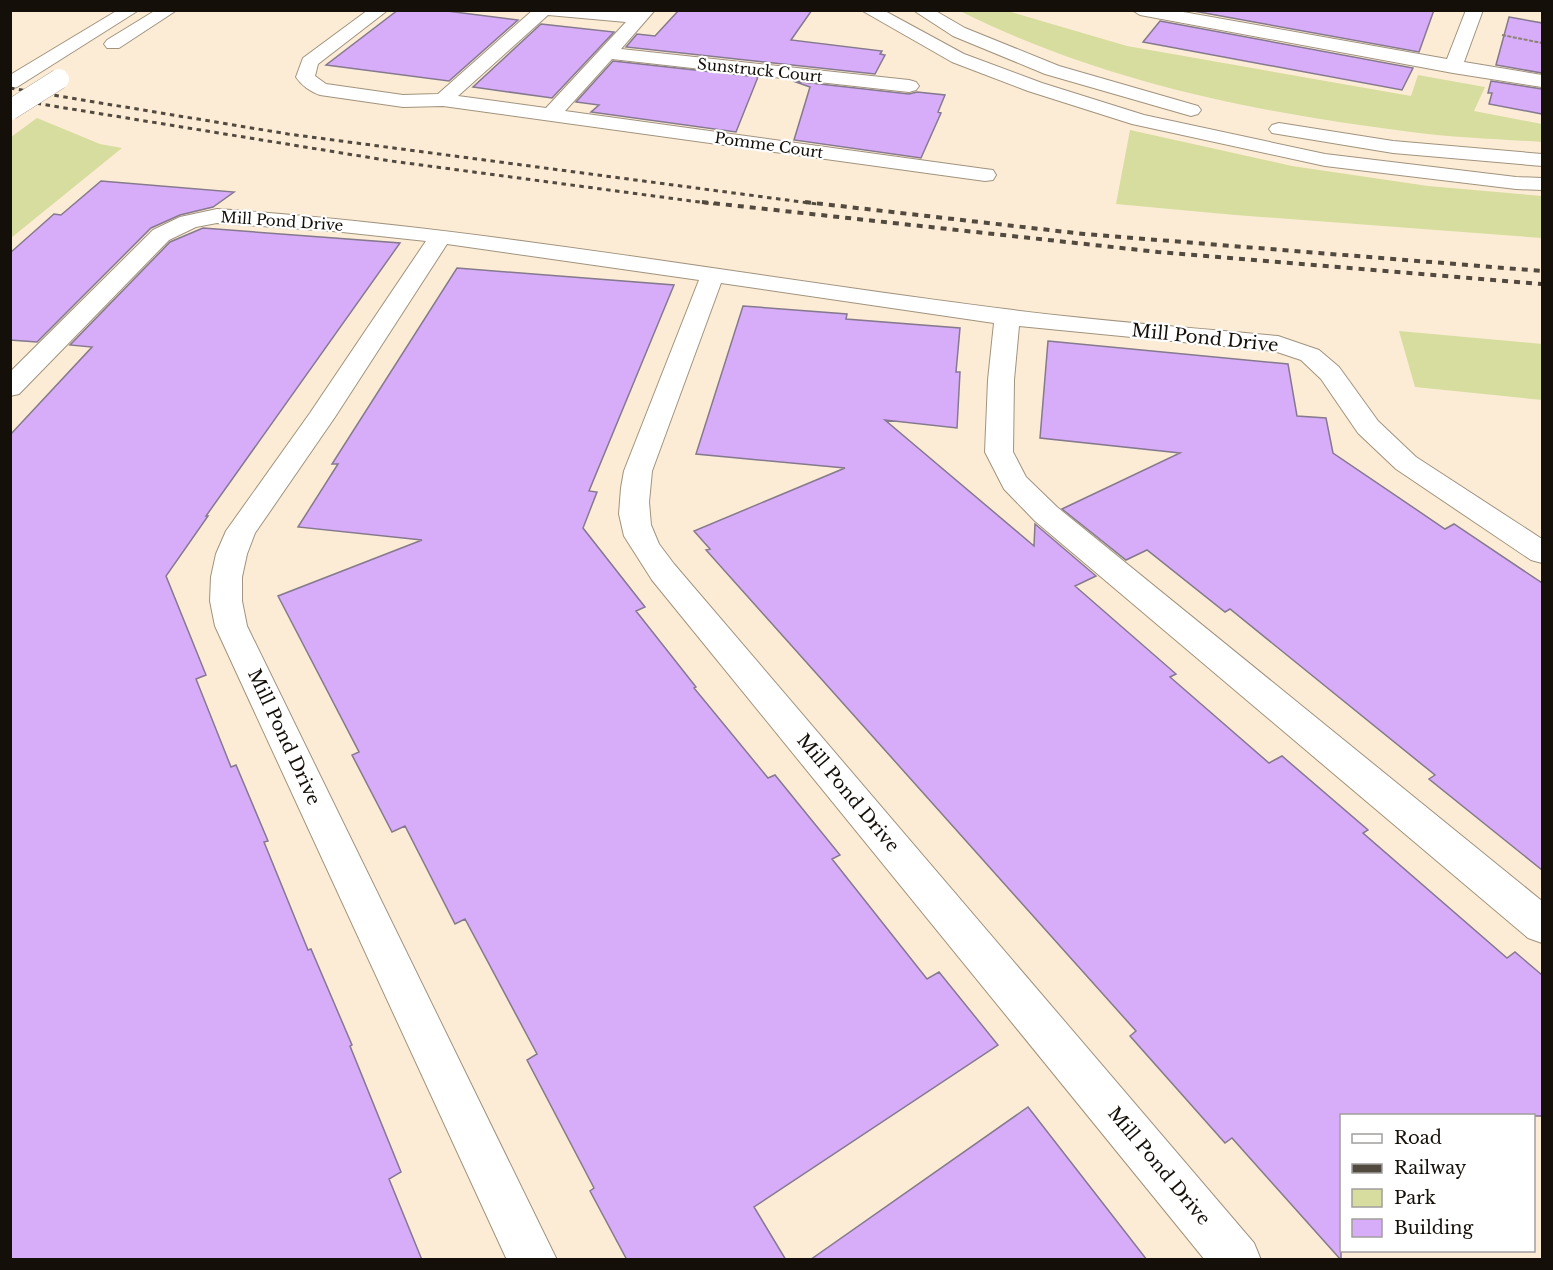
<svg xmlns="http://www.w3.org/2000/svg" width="1553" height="1270" font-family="'Libre Baskerville',serif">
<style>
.green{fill:#d7dd9e}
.building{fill:#d7adf9;stroke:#85798e;stroke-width:1.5}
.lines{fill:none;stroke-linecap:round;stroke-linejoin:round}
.minor-casing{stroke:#a1937e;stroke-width:2}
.major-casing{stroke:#a1937e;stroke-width:2}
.path{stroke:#8d8273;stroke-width:2;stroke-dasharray:4 1.5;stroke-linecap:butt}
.minor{fill:#fff;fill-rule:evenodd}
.major{fill:#fff;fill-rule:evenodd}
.rail-far1{stroke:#524a3f;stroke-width:3;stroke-dasharray:4.5 4.5;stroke-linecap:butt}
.rail{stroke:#524a3f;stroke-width:4;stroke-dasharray:6 6;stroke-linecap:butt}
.major-bridge-casing{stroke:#a1937e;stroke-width:21;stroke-linecap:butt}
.major-bridge{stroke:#fff;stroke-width:20}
.labels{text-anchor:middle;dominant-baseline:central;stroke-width:4.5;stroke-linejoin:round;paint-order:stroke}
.far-street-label{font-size:15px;fill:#140f08;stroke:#fff}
.street-label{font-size:18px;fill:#140f08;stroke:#fff}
</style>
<rect width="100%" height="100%" fill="#fcecd5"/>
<path class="green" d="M 960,11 L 1012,11 L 1011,12 L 1127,46 L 1411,96 L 1418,75 L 1485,87 L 1474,111 L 1542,124 L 1542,142 C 1499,139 1454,138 1411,132 C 1257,113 1100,81 960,11 Z
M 37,118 L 100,144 L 122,148 L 11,238 L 11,137 Z
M 1130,130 L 1292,166 L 1428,186 L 1542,196 L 1542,238 L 1235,215 L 1116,204 Z
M 1399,331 L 1542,344 L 1542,400 L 1415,387 Z"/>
<path class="building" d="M 398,10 L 439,10 L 518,20 L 449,81 L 326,65 Z
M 679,10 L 812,10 L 791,40 L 882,51 L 880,54 L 885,55 L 875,74 L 626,47 L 637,34 L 655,36 Z
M 1188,10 L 1434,10 L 1419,52 Z
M 1509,17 L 1542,23 L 1542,73 L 1496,65 Z
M 1160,21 L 1413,68 L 1402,90 L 1143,42 Z
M 541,24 L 614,32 L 552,98 L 473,87 Z
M 613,61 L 758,77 L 736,132 L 591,112 L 599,105 L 576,102 Z
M 793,81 L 909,94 L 917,92 L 945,95 L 938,112 L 941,113 L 921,158 L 794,140 L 810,87 Z
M 1491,81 L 1542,89 L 1542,114 L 1489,104 L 1492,93 L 1488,93 Z
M 101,181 L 234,192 L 213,207 L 180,215 L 151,228 L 37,342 L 10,340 L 10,253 L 54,214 L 61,215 Z
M 203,228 L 400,243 L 206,516 L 208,516 L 166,576 L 206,675 L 196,679 L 231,767 L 236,765 L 268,841 L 264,842 L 308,950 L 311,949 L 352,1045 L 350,1046 L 401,1172 L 389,1179 L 422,1260 L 10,1260 L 10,435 L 92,347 L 70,345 L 170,242 Z
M 457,268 L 674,285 L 589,491 L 597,492 L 583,528 L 645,607 L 636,611 L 696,687 L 694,688 L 768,778 L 775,775 L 840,855 L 832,859 L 927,979 L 939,972 L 998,1045 L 754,1207 L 786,1260 L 627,1260 L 590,1191 L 594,1188 L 527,1060 L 537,1054 L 465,919 L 455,924 L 405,826 L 392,832 L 352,755 L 359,752 L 278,596 L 422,540 L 298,527 L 338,464 L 332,464 Z
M 743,306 L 847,314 L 846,319 L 960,328 L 956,372 L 960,372 L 957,428 L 885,420 L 1034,546 L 1035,524 L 1096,576 L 1075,586 L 1176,674 L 1170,677 L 1269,763 L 1282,756 L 1368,830 L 1363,833 L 1507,958 L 1515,952 L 1542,975 L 1542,1116 L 1341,1116 L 1341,1260 L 1232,1138 L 1225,1143 L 1130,1036 L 1136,1031 L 706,550 L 710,549 L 694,531 L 845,468 L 696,454 Z
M 1048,341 L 1288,364 L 1297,416 L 1326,418 L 1333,453 L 1445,529 L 1454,524 L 1542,583 L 1542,870 L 1429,779 L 1435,775 L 1230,609 L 1225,612 L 1147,550 L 1126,560 L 1062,509 L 1180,453 L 1040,438 Z
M 1028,1107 L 1147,1260 L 810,1260 Z"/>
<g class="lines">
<defs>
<path id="minor" d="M 368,10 L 388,10 L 318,64 L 315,76 L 326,84 L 403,95 L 438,94 L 533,10 L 635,12 L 655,10 L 621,49 L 909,80 L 916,82 L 919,86 L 916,90 L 909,92 L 612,59 L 565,111 L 985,169 L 993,170 L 996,175 L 993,180 L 985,181 L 443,106 L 403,107 L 320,95 C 311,92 301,85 296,77 L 303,58 ZM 548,15 L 626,22 L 546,108 L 458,96 Z
M 861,10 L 883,10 L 964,54 L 1042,83 L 1144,115 L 1325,154 L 1516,177 L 1542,178 L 1542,190 L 1516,189 L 1325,166 L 1132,124 L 1028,91 L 952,62 Z
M 913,10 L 934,10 L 965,28 L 1059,66 L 1198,106 L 1201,110 L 1198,114 L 1191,116 L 1045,74 L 953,36 Z
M 1132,10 L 1172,10 L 1447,59 L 1466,10 L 1483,10 L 1464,62 L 1542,75 L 1542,87 L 1453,73 L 1140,15 Z
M 1279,123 L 1393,141 L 1542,154 L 1542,166 L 1393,153 L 1272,133 L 1269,129 L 1272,125 Z
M 217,209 C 482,227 742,276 1005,309 C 1096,321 1187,327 1278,336 L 1319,350 L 1339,367 L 1378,421 L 1416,457 L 1542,539 L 1542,563 L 1531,560 L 1396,469 L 1358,433 L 1321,379 L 1301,360 L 1274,351 L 1019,326 L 1014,380 L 1013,452 L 1026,477 L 1057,507 L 1542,901 L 1542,943 L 1528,938 L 1035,521 L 1004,489 L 985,452 L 988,380 L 994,323 L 721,283 L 652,471 L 649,502 L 651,525 L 659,544 L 674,564 L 1254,1243 L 1261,1260 L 1205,1260 L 652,580 L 624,536 L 619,514 L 621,488 L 624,471 L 699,280 L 447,244 L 335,417 L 255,533 L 247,554 L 242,577 L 242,601 L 247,626 L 557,1260 L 507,1260 L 215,626 L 210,601 L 211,577 L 216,554 L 226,531 L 310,413 L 426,241 L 333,231 L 217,223 L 196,227 L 169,240 L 19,394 L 10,396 L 10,372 L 153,230 L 180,217 Z"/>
<path id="major" d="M 118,10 L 139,10 L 17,87 L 10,89 L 10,75 Z
M 156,10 L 177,10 L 119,48 L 107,48 L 104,44 L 107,40 Z"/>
</defs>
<use href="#minor" class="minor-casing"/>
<use href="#major" class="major-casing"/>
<path class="path" d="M 1502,35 L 1542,43"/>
<use href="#minor" class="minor"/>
<use href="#major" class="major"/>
<path class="rail-far1" d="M 10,88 L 288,134 L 817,204
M 10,99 L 391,161 L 714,204"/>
<path class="rail" d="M 702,202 L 1158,252 L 1542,284
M 805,202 L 1084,234 L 1542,271"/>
<defs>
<path id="major-bridge" d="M 10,110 L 59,79"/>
</defs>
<use href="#major-bridge" class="major-bridge-casing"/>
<use href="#major-bridge" class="major-bridge"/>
</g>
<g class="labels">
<g class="far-street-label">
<text transform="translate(760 70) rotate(6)">Sunstruck Court</text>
<text transform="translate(769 145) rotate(8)">Pomme Court</text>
<text transform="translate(282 221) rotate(4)">Mill Pond Drive</text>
</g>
<g class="street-label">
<text transform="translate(1205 338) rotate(6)">Mill Pond Drive</text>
<text transform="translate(284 737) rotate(65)">Mill Pond Drive</text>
<text transform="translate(848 793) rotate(50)">Mill Pond Drive</text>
<text transform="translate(1159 1166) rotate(50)">Mill Pond Drive</text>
</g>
</g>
<rect width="1553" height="1270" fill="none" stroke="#140f08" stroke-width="24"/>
<rect x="1340" y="1114" width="195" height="138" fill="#ffffff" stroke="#a19f9c" stroke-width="1.5"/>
<rect x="1352" y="1134" width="30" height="9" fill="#ffffff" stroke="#a19f9c" stroke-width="1.5"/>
<text x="1394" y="1144" font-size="18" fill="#140f08">Road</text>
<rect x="1352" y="1164" width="30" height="9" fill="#524a3f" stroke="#a19f9c" stroke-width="1.5"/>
<text x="1394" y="1174" font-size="18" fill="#140f08">Railway</text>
<rect x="1352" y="1189" width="30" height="18" fill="#d7dd9e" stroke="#a19f9c" stroke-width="1.5"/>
<text x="1394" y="1204" font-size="18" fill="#140f08">Park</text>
<rect x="1352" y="1219" width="30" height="18" fill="#d7adf9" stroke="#a19f9c" stroke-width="1.5"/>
<text x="1394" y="1234" font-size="18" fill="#140f08">Building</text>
</svg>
